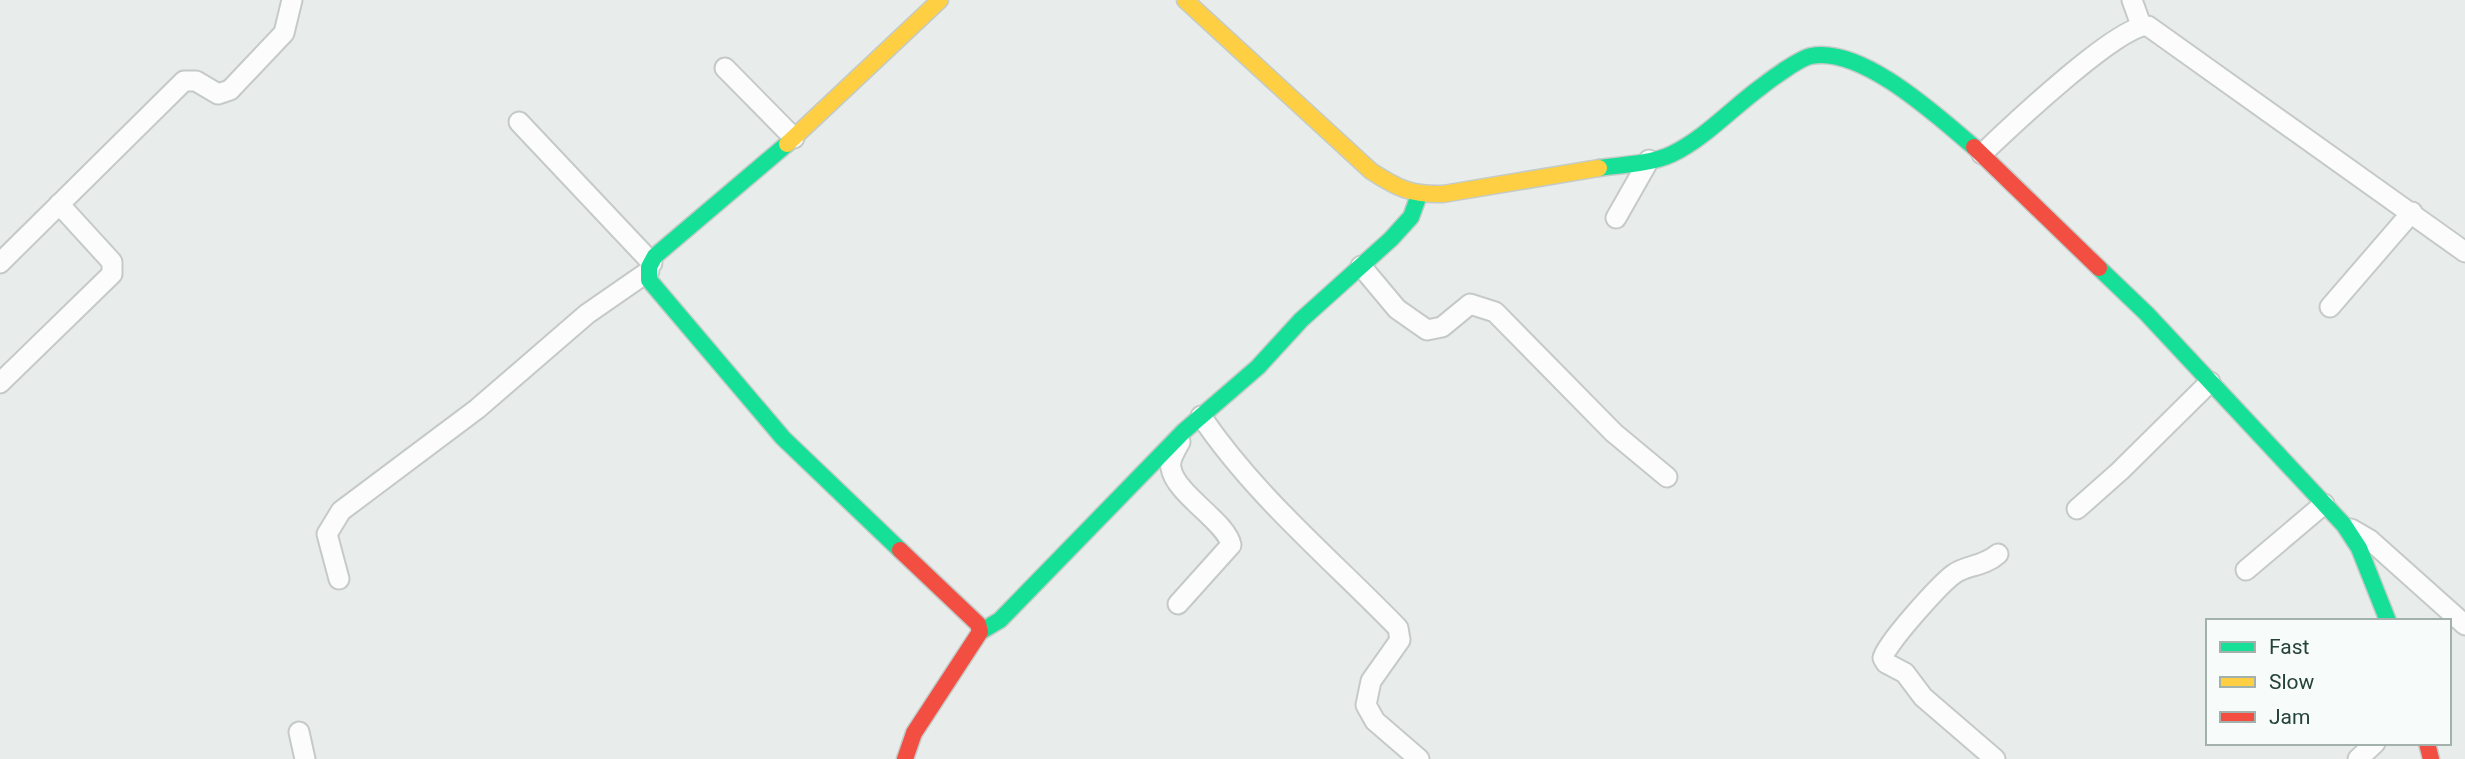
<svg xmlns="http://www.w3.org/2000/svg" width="2465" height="759" font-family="Roboto,sans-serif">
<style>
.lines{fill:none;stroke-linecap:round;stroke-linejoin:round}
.street-casing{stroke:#c5cac8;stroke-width:23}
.fast-casing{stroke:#c3cbc8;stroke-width:19}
.slow-casing{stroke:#c3cbc8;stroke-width:19}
.jam-casing{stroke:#c3cbc8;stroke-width:19}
.street{stroke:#fcfcfc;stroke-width:19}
.fast{stroke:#16e098;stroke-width:16}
.slow{stroke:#ffcf43;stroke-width:16}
.jam{stroke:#f24e42;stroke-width:16}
</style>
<rect width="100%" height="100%" fill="#e8edeb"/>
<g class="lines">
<defs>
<path id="street" d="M 2132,0 L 2141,25
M 725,68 L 794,138
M 519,122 L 652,263
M 1982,154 C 2006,131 2122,21 2148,26 L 2465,252
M 1616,218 L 1649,160
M 0,263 L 184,81 L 196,81 L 218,94 L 230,90 L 284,33 L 292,0
M 1361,266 L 1397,309 L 1427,330 L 1442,327 L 1470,304 L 1495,312 L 1614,433 L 1667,477
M 2330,307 L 2412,212
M 0,383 L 112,274 L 112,262 L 59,204
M 1201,416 C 1255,496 1331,559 1398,628 L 1400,640 L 1371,681 L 1366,705 L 1375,721 L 1419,759
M 2077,509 L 2120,471 L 2210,382
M 2351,529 L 2370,540 L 2465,625
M 2246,570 L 2324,504
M 339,579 L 327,534 L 341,511 L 477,409 L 587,314 L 649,271
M 1178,604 L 1231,545 C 1227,522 1175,494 1171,468 C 1169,460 1176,449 1180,442
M 299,732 L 305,759
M 1995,759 L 1923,697 L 1905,673 L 1886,663 L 1883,658 C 1884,646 1941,583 1954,574 C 1966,565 1983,567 1998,554
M 2358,759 L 2375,743"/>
<path id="fast" d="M 787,144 L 655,256 L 649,267 L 649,280 L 783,438 L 900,550
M 1599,168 C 1621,165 1651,164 1672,154 C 1705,138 1731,109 1761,87 C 1771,79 1800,58 1811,56 C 1862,46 1937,116 1974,147
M 2099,268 L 2147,314 L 2344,525 L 2359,548 L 2388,621
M 980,632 L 1000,620 L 1184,431 L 1258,367 L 1301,320 L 1391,239 L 1411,217 L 1419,195"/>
<path id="slow" d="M 1185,0 L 1371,171 C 1397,188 1411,195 1443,194 L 1599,168
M 787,144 L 940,0"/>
<path id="jam" d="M 1974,147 L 2099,268
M 900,550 L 978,624 L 980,632 L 914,733 L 905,759
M 2427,743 L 2431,759"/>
</defs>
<use href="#street" class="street-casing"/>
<use href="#fast" class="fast-casing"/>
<use href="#slow" class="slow-casing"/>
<use href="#jam" class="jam-casing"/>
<use href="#street" class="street"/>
<use href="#fast" class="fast"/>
<use href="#slow" class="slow"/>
<use href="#jam" class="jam"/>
</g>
<rect x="2206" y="619" width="245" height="126" fill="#f7fbf9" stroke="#a3b1ad" stroke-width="2"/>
<rect x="2220" y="642" width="35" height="10" fill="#16e098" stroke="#a3b1ad" stroke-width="2"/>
<text x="2269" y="654" font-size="21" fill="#24423a">Fast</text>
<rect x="2220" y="677" width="35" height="10" fill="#ffcf43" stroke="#a3b1ad" stroke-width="2"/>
<text x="2269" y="689" font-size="21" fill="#24423a">Slow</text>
<rect x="2220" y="712" width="35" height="10" fill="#f24e42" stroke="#a3b1ad" stroke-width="2"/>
<text x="2269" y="724" font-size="21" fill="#24423a">Jam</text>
</svg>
